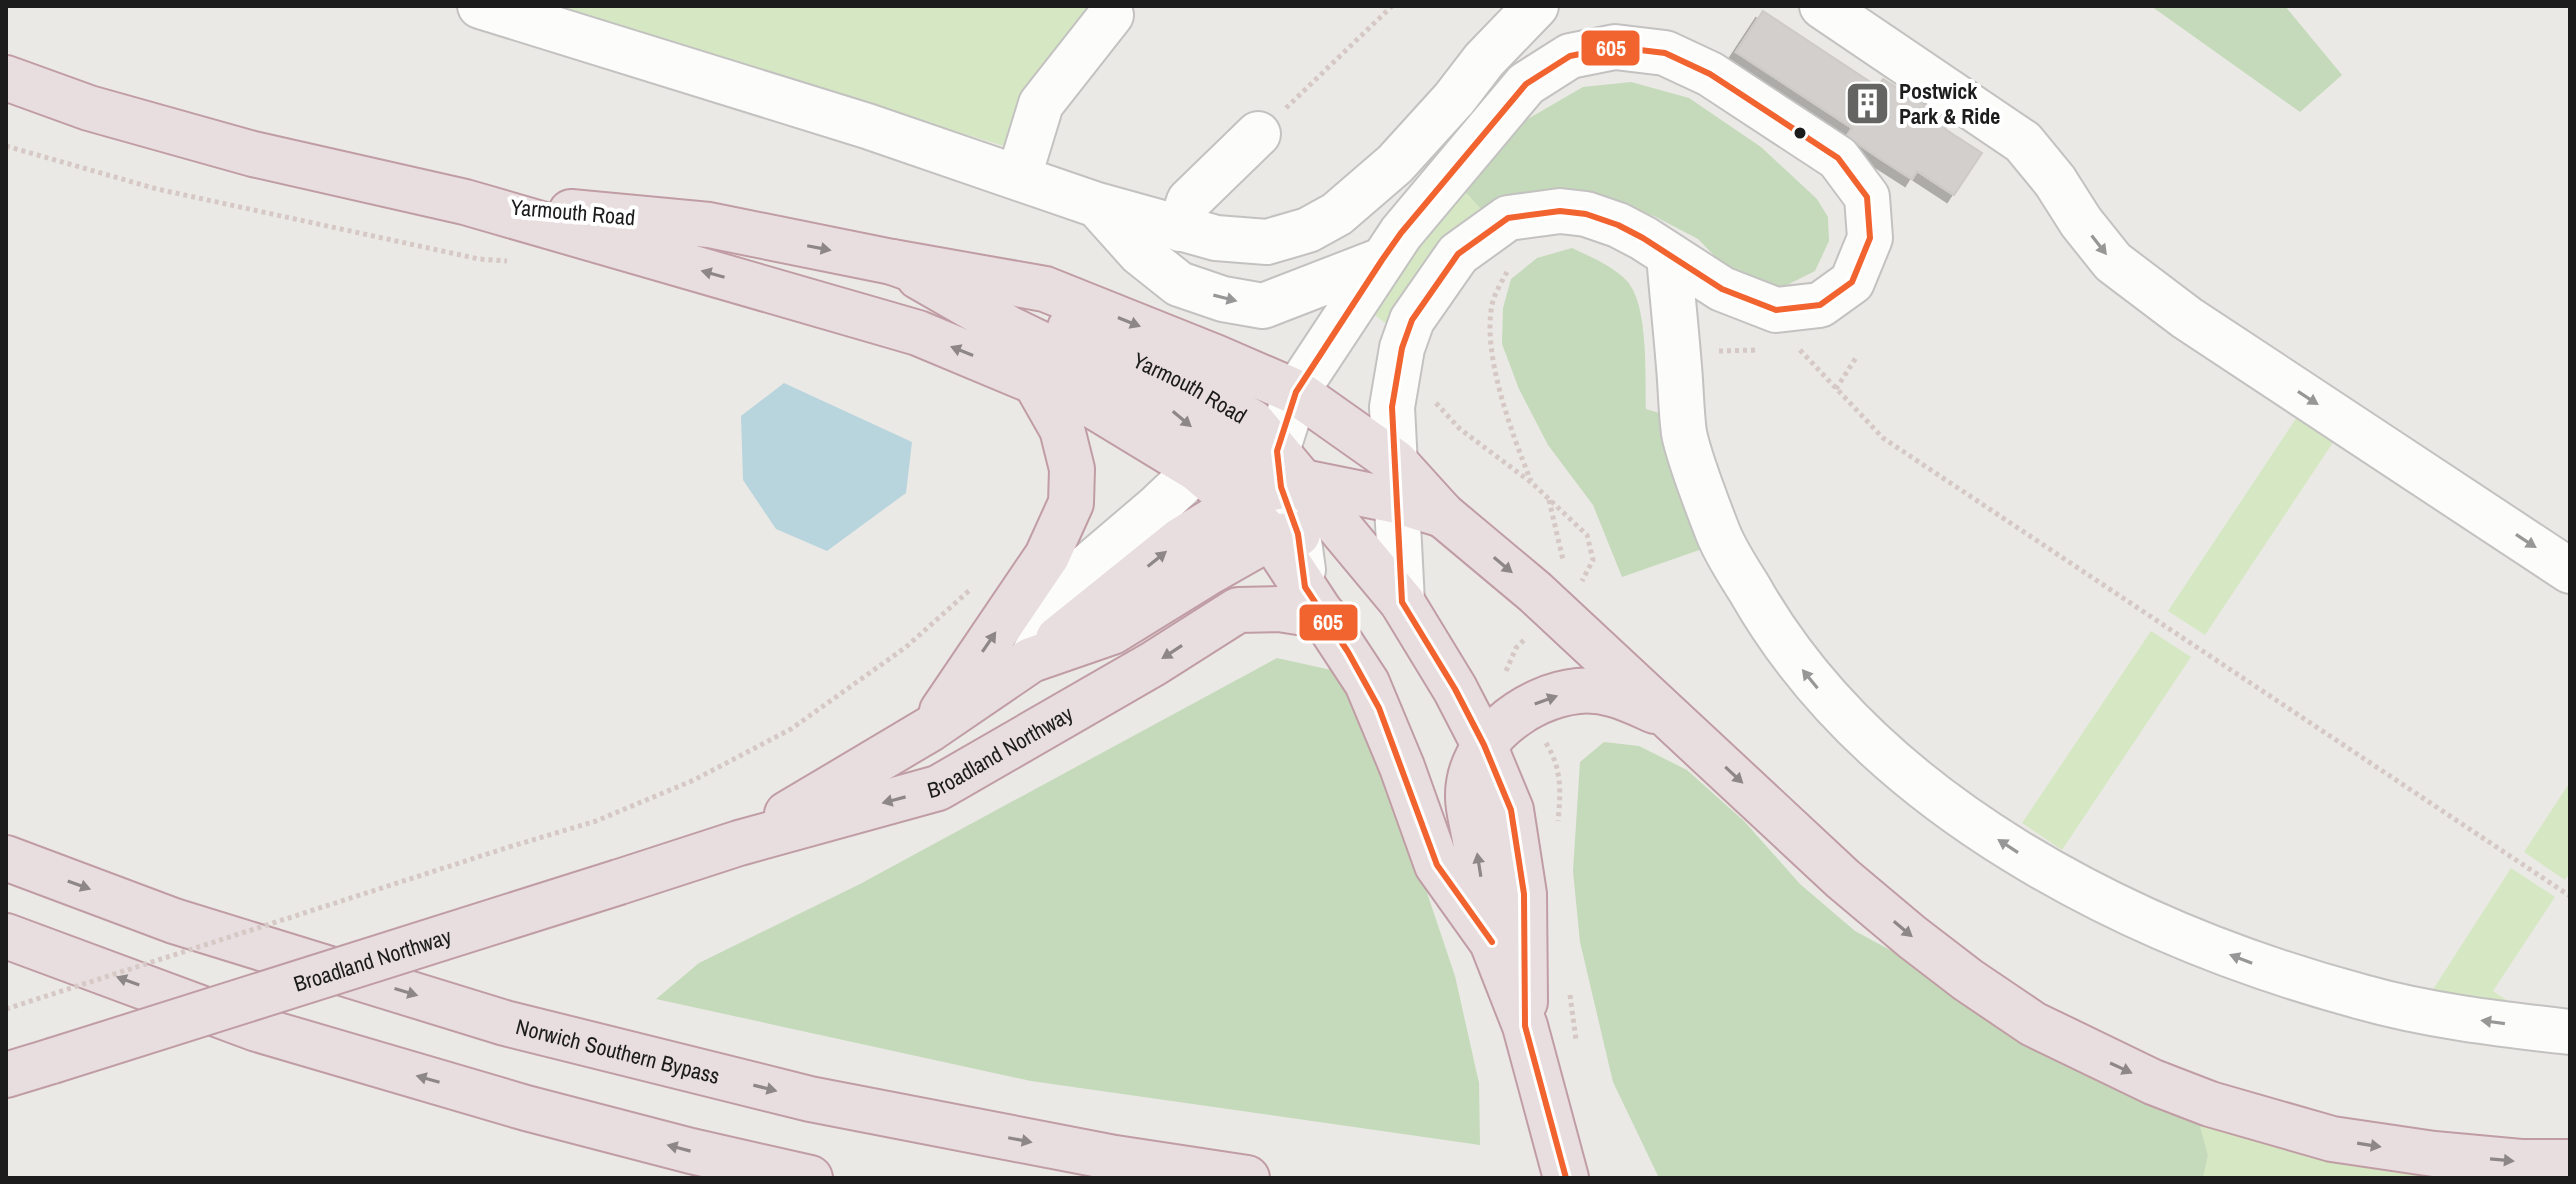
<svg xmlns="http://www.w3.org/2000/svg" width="2576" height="1184" font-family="'Archivo Narrow',sans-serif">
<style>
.grass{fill:#d6e8c3}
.forest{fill:#c4daba}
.water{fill:#b8d5de}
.building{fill:#d2cfcc;stroke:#cecbc6;stroke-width:2;filter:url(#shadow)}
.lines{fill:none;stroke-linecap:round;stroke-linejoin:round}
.minor-casing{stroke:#c3c2c1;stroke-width:48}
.highway-casing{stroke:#c09da5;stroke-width:48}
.path{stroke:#d5c8c5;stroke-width:5;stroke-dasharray:4 4;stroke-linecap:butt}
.minor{stroke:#fcfcfb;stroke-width:44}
.highway{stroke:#e9dedf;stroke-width:44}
.highway-bridge-casing{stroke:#c09da5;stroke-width:48;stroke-linecap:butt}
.path-bridge{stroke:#d5c8c5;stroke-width:5;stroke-dasharray:4 4;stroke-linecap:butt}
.highway-bridge{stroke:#e9dedf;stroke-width:44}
.bus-1-casing{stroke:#fff;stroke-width:12}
.bus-1{stroke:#f2642f;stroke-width:6}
.oneway{fill:#979797}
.oneway2{fill:#8d8787}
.bus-dot{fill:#1c1c1c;stroke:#fff;stroke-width:3}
.labels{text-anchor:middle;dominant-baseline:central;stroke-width:8;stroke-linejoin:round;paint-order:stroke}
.poi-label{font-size:22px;font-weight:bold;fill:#1c1c1c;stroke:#fff;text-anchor:start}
.street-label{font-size:22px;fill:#1c1c1c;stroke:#fff}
.line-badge{stroke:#fff;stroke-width:3}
.badge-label{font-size:22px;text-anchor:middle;font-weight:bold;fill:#fff}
</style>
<defs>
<filter id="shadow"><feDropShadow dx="-7" dy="7" stdDeviation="0" flood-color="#0004"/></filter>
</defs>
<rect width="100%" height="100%" fill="#ebe9e5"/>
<path class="grass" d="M 540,6 L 1103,6 L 1014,149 Z
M 1459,185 L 1481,209 L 1445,244 L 1389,326 L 1371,312 Z
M 2299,414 L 2336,438 L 2205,635 L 2168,611 Z
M 2151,631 L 2191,657 L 2062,850 L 2022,823 Z
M 2570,782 L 2570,873 L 2565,880 L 2524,852 Z
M 2511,868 L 2555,897 L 2493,991 L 2514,1005 L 2432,991 Z
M 2197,1116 L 2441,1171 L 2441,1178 L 2203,1178 L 2208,1155 Z"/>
<path class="forest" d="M 2151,6 L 2285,6 L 2342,75 L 2300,112 Z
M 1631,82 L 1689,98 L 1761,147 L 1817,199 L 1828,217 L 1829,241 L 1815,271 L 1785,286 L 1758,284 L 1728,270 L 1698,239 L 1654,216 L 1561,192 L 1520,194 L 1481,209 L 1459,185 L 1526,120 L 1583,87 Z
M 1572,248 C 1591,257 1611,265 1626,280 C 1649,303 1645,377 1646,409 L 1666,415 L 1705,548 L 1622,577 L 1593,505 L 1548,445 L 1519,389 L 1502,344 L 1503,308 L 1511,279 L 1537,258 Z
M 1277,658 L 1331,670 L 1376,741 L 1455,976 L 1479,1083 L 1480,1145 L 1031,1081 L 656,999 L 699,963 L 860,884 Z
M 1604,742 L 1639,746 L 1687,770 L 1744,821 L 1800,884 L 1855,931 L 2197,1116 L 2208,1155 L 2203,1178 L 1659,1178 L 1613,1082 L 1580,942 L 1573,871 L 1580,762 Z"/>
<path class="water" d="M 784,383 L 912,442 L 906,493 L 827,551 L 776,529 L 743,480 L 741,416 Z"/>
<path class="building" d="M 1763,11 L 1878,87 L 1883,79 L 1950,122 L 1945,129 L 1982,153 L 1954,195 L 1917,171 L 1912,179 L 1879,158 L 1847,136 L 1852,128 L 1736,52 Z"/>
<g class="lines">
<defs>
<path id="minor" d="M 480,6 L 867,126 L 1097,205 L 1216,238 L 1267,242 L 1308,230 L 1337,214 L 1395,164 L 1454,99 L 1484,60 L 1536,6
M 1822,6 L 2023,142 L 2055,181 L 2081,222 L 2113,262 L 2187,318 L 2570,571
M 1019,176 L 1041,104 L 1111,15
M 1097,205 L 1140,253 L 1179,284 L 1223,299 L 1263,306 L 1382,260
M 1180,229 L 1189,201 L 1258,134
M 1669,255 C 1672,292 1676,329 1679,367 C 1681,388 1681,411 1684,433 C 1689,459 1708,507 1718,533 C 1726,553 1739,572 1750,590 C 1872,805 2131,935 2362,997 C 2429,1016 2500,1024 2570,1032
M 1303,570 L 1298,534 L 1281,487 L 1277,451 L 1296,392 L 1401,233 L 1526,84 L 1570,56 L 1615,47 L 1665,53 L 1710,74 L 1838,158 L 1867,197 L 1870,238 L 1852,282 L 1820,305 L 1776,310 L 1722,289 L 1643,238 L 1618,225 L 1586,214 L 1560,211 L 1508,218 L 1458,254 L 1412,320 L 1402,348 L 1392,407 L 1402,602
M 1031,660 L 1075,577 L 1156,508 L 1224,444"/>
<g id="highway">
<path d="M 6,78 L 89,108 L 253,154 L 465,202 L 918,333 L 1095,407 L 1197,469 L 1240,505 L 1271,537 L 1367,683 L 1402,767 L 1437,865 L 1492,942 L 1525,1026 L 1566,1178"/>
<path d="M 571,212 L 709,225 L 892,262 L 920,272"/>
<path d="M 892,262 L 1045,289 L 1215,357 L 1296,392 L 1395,462 L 1443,515 L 1535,592 L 1843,879 L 1912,937 L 1968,980 L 2033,1024 L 2153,1082 L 2210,1104 L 2332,1139 L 2434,1154 L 2521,1162 L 2570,1162"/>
<path d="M 919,277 L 1008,328 L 1140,392 L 1173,411 L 1244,474"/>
<path id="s1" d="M 1070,328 L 1190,385 L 1252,422 L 1402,602 L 1455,689 L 1484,745 L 1511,810 L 1524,894 L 1525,1002"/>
<path d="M 1058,639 L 1181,540 L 1262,490 L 1303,482 L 1397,501 L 1443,515"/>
<path d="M 942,711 L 1047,556 L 1071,503 L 1072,469 L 1062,429 L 1034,380"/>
<path d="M 787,814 L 930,729 L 1031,660 L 1112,632 L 1206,574 L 1271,537 L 1298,534"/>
<path id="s2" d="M 6,858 L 174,921 L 505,1023 L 810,1099 L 1115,1158 L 1247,1178"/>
<path id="s3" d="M 619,882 L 739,843 L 938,788 L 1153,664 L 1238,610 L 1279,609 L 1324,616"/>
<path d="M 1490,931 C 1485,901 1480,870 1475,840 C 1473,826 1468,811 1468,797 C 1467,741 1527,696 1578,691 C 1607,688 1630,700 1655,711"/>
<path d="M 6,936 L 257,1029 L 526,1108 L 691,1151 L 810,1178"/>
<path d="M 6,1075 L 52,1061"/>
</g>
</defs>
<use href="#minor" class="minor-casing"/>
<use href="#highway" class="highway-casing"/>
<path class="path" d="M 1286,108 L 1392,6
M 6,146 L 157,189 L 479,259 L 507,261
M 1507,272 C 1502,281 1496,291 1493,301 C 1480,350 1512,434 1531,481
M 1800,350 L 1883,438 L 2570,896
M 1719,351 L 1757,350
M 1836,389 L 1857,356
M 1436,403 L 1460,429 L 1532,483 L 1587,535 L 1593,560 L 1582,581
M 1549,500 L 1563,560
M 1506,671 L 1516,648 L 1525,639
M 1546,743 C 1562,769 1561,792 1558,821
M 509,847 L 596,821 L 694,780 L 791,729 L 906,647 L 971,589
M 1570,995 L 1576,1040"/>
<use href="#minor" class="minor"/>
<use href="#highway" class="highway"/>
<defs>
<g id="highway-bridge">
<path id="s4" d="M 52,1061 L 619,882"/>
</g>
</defs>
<use href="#highway-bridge" class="highway-bridge-casing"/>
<path class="path-bridge" d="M 6,1009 L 509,847"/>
<use href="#highway-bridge" class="highway-bridge"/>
<defs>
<path id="bus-1" d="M 1492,942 L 1437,865 L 1379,708 L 1348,652 L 1305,587 L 1298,534 L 1281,487 L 1277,451 L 1296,392 L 1382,260 L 1401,233 L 1526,84 L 1570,56 L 1615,47 L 1665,53 L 1710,74 L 1838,158 L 1867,197 L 1870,238 L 1852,282 L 1820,305 L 1776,310 L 1722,289 L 1643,238 L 1618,225 L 1586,214 L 1560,211 L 1508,218 L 1458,254 L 1412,320 L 1402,348 L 1392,407 L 1402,602 L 1455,689 L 1484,745 L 1511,810 L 1524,894 L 1525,1026 L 1566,1178"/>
</defs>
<use href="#bus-1" class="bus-1-casing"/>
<use href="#bus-1" class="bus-1"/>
</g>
<defs><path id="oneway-solid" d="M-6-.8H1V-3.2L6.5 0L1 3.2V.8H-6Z" transform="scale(2)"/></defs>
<g class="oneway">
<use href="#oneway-solid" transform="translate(2099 245) rotate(52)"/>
<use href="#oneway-solid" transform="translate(1225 298) rotate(14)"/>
<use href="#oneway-solid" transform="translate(2308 398) rotate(33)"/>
<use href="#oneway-solid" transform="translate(2526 541) rotate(33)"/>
<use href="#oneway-solid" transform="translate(1810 679) rotate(-129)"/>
<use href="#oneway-solid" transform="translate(2008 846) rotate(-147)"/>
<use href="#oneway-solid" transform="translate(2241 959) rotate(-159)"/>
<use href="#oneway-solid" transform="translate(2493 1022) rotate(-172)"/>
</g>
<g class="oneway2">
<use href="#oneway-solid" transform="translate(819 248) rotate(11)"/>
<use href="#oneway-solid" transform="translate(713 274) rotate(-164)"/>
<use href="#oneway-solid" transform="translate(1129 322) rotate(22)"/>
<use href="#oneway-solid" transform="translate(962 351) rotate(-158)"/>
<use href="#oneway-solid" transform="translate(1182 419) rotate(40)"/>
<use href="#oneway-solid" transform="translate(1157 559) rotate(-39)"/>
<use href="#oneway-solid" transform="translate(1503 565) rotate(40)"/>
<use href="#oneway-solid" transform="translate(989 642) rotate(-56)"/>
<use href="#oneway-solid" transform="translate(1172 652) rotate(147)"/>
<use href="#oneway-solid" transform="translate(1546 700) rotate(-20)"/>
<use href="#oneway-solid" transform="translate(1734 775) rotate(43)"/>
<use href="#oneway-solid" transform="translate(894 800) rotate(165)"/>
<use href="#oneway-solid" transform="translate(1479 865) rotate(-99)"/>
<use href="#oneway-solid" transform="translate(79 885) rotate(20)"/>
<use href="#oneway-solid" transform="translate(1903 929) rotate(40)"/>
<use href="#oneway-solid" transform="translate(128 981) rotate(-160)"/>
<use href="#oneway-solid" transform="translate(406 992) rotate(17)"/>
<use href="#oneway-solid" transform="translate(2121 1068) rotate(25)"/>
<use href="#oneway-solid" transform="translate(428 1079) rotate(-164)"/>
<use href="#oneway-solid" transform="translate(765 1088) rotate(14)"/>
<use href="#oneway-solid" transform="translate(1020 1140) rotate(11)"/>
<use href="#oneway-solid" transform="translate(2369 1145) rotate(9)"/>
<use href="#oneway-solid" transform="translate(679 1148) rotate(-165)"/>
<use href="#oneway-solid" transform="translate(2502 1160) rotate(5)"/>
</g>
<defs>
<symbol id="building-square" viewBox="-11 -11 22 22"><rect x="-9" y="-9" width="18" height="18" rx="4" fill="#646462" stroke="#fff"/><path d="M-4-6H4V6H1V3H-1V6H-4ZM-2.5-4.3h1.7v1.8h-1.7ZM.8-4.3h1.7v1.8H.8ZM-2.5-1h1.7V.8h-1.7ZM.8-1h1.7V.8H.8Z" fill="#fff"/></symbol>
</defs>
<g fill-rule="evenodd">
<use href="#building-square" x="1842" y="78" width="51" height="51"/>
</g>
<circle class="bus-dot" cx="1800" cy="133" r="7"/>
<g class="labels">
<g class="poi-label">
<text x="1899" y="91">Postwick<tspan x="1899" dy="25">Park &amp; Ride</tspan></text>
</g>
<g class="street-label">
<text transform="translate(573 212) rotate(5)">Yarmouth Road</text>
<text stroke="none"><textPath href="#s1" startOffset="134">Yarmouth Road</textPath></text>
<text stroke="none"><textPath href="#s3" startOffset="404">Broadland Northway</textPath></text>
<text stroke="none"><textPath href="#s4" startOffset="336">Broadland Northway</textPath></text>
<text stroke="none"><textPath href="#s2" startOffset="642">Norwich Southern Bypass</textPath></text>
</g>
</g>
<g class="line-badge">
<rect x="1580" y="29" width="61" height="38" rx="8" fill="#f2642f"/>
<rect x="1298" y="603" width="61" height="39" rx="8" fill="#f2642f"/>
</g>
<g class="badge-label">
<text x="1611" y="56">605</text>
<text x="1328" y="630">605</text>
</g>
<rect width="2576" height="1184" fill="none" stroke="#1c1c1c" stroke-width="16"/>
</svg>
